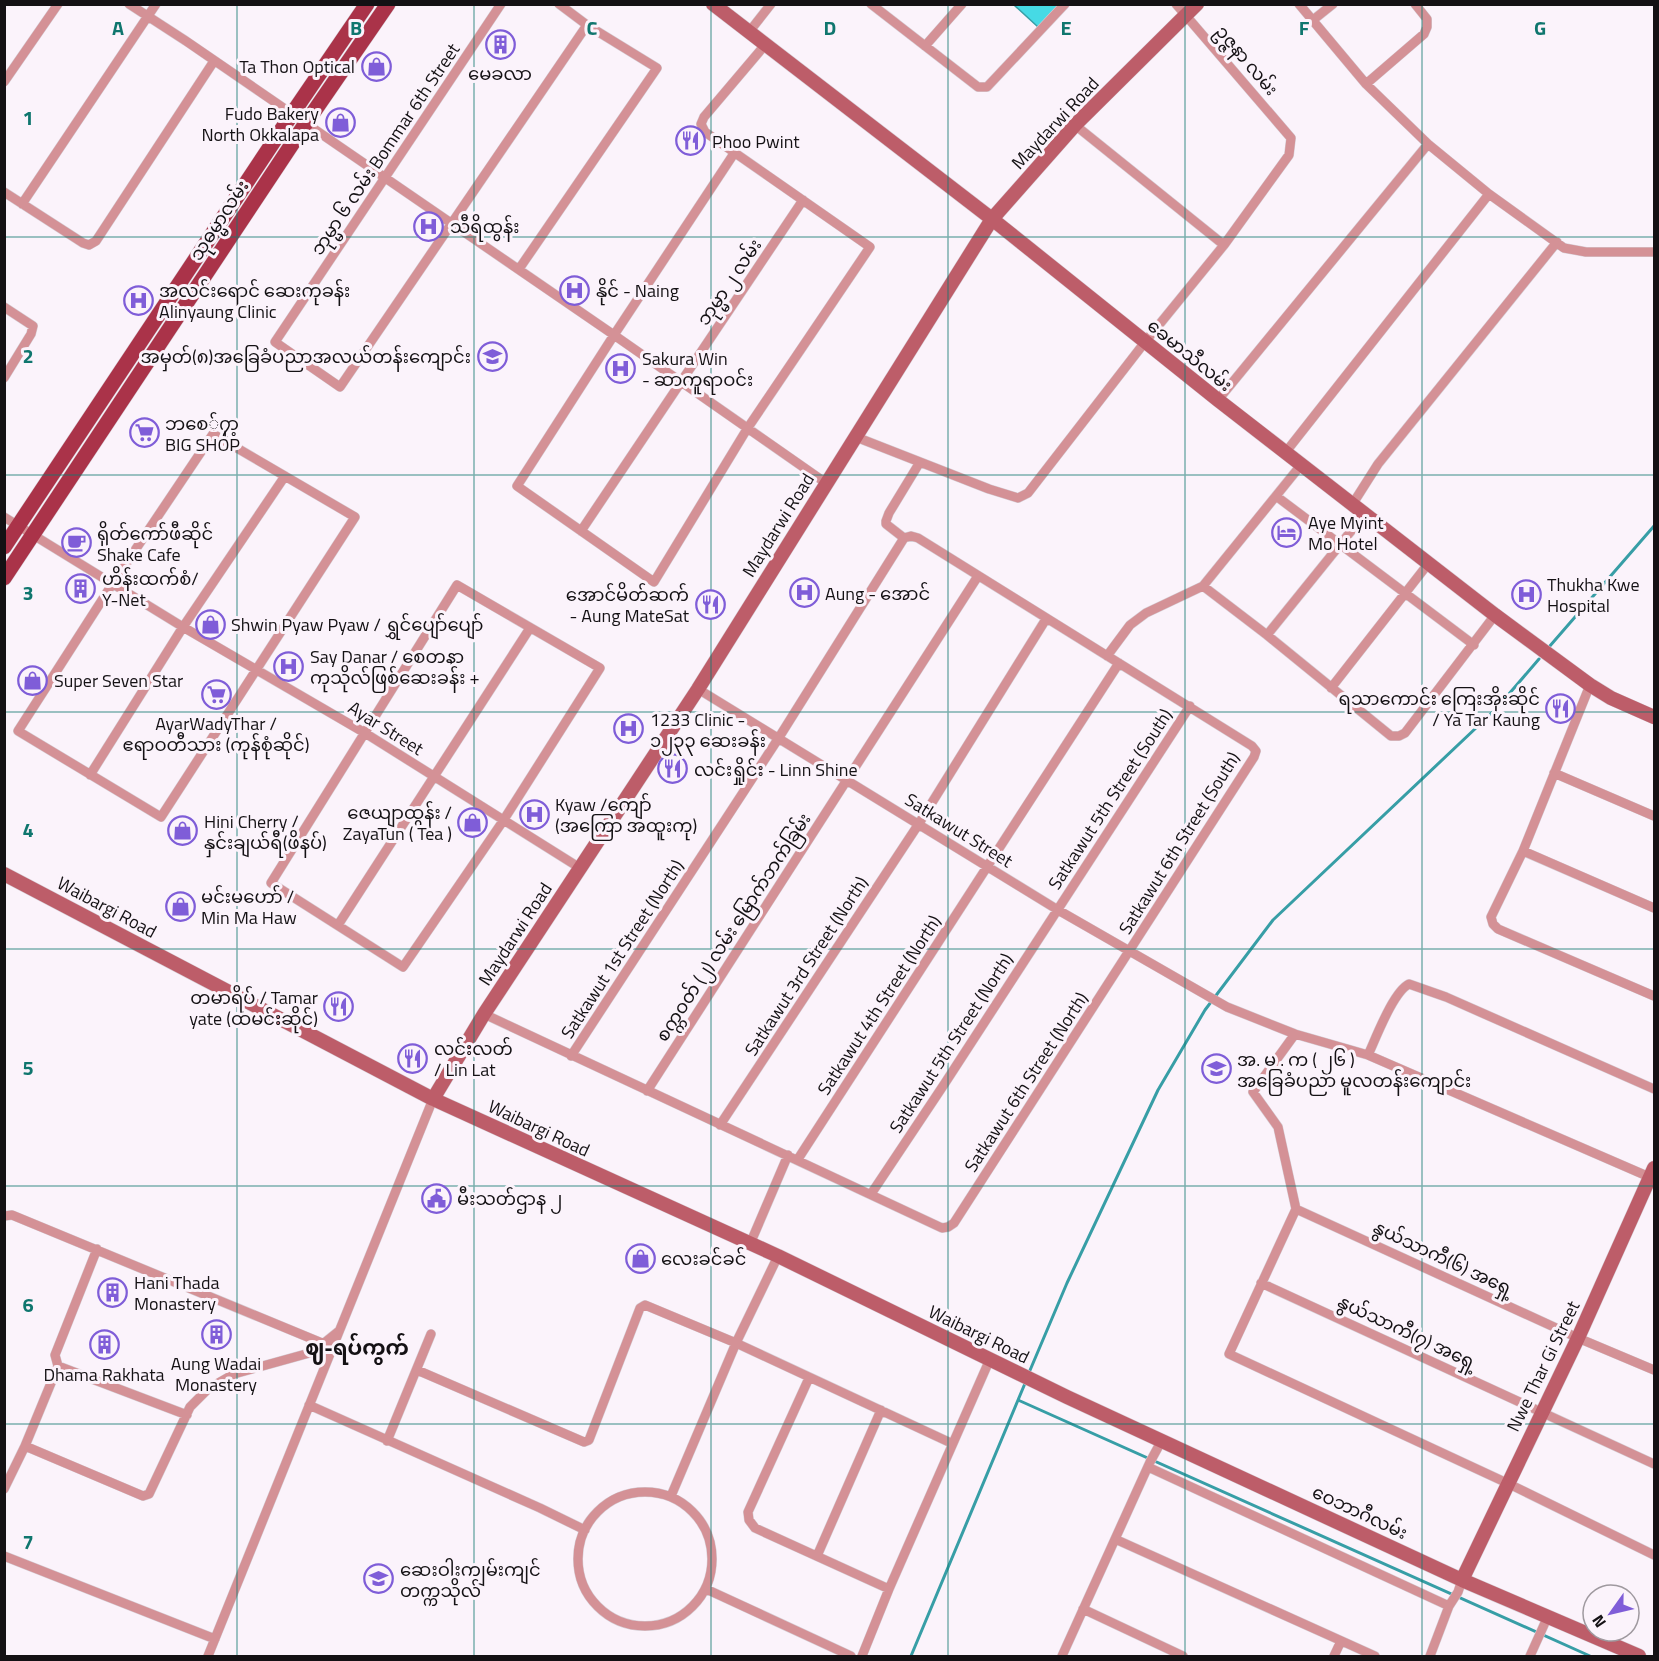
<svg xmlns="http://www.w3.org/2000/svg" width="1659" height="1661" font-family="'Titillium Web','Noto Sans Myanmar',sans-serif">
<style>
.water{fill:#46dae5;stroke:#379ea6;stroke-width:1.5}
.lines{fill:none;stroke-linecap:round;stroke-linejoin:round}
.stream{stroke:#379ea6;stroke-width:3}
.street-casing{stroke:#d6cfd6;stroke-width:10}
.secondary-casing{stroke:#d6cfd6;stroke-width:15}
.primary-casing{stroke:#d6cfd6;stroke-width:16}
.street{stroke:#d49196;stroke-width:9}
.secondary{stroke:#bd5d69;stroke-width:14}
.primary{stroke:#aa3349;stroke-width:15}
.grid{fill:none;stroke:#0f766e;stroke-width:1.5;stroke-opacity:0.55}
.labels{text-anchor:middle;dominant-baseline:central;stroke-width:6;stroke-linejoin:round;paint-order:stroke}
.street-label{font-size:18px;fill:#141114;stroke:#fbf3fb}
.poi-label{font-size:18px;fill:#141114;stroke:#fbf3fb;text-anchor:start}
.quarter-label{font-size:21px;font-weight:bold;fill:#141114;stroke:#fbf3fb}
.grid-label{font-size:20px;text-anchor:middle;font-weight:bold;fill:#0f766e;stroke:#fbf3fb;stroke-width:6;stroke-linejoin:round;paint-order:stroke}
</style>
<rect width="100%" height="100%" fill="#fbf3fb"/>
<path class="water" d="M 1014,5 L 1059,5 L 1038,27 Z"/>
<g class="lines">
<path class="stream" d="M 1549,647 L 1654,526
M 1028,1375 L 1067,1283 L 1158,1090 L 1205,1010 L 1273,920 L 1496,709 L 1539,659
M 1018,1400 L 1590,1656
M 911,1656 L 1026,1381"/>
<defs>
<path id="street" d="M 129,4 L 186,41 L 614,335 L 826,483
M 501,4 L 275,342 L 340,387 L 587,25
M 871,4 L 978,87 L 987,87 L 1065,4
M 1299,4 L 1366,84 L 1428,144 L 1489,194 L 1564,248 L 1586,252 L 1654,252
M 1313,20 L 1333,4
M 749,32 L 771,4
M 925,46 L 962,4
M 4,82 L 58,4
M 1366,84 L 1424,34 L 1427,27 L 1427,19 L 1415,4
M 1075,125 L 1224,245
M 735,152 L 614,335 L 517,486 L 654,582 L 747,429 L 870,247 L 705,132 L 701,124 L 704,117 L 765,45
M 4,192 L 83,243 L 89,245 L 96,241 L 214,61
M 22,204 L 156,4
M 519,269 L 657,68 L 587,25 L 559,4
M 4,307 L 33,326 L 31,334 L 4,378
M 1218,400 L 1428,144
M 213,434 L 355,517 L 161,817 L 18,731 L 113,583 Z
M 856,437 L 989,489 L 1018,498 L 1028,493 L 1145,342 L 1224,245 L 1289,155 L 1291,138 L 1176,4
M 1285,453 L 1489,194
M 1276,496 L 1474,645
M 1352,505 L 1378,464 L 1557,242
M 4,517 L 183,627 L 365,733 L 580,868
M 581,531 L 803,200
M 457,585 L 600,668 L 503,821 L 403,967 L 271,883 Z
M 1203,586 L 1267,635 L 1391,736 L 1399,736 L 1405,733 L 1495,615
M 1267,635 L 1364,515
M 1107,656 L 1130,625 L 1146,613 L 1203,586 L 1301,465
M 1590,685 L 1523,851 L 1491,917 L 1493,924 L 1498,929 L 1654,996
M 1331,688 L 1428,564
M 698,689 L 1058,910 L 1227,1007 L 1295,1034 L 1368,1055 L 1654,1179
M 1554,773 L 1654,816
M 90,775 L 183,627 L 285,476
M 1523,851 L 1654,908
M 338,925 L 530,628
M 484,1014 L 942,1228 L 948,1227 L 954,1223 L 1254,757 L 1256,751 L 1252,746 L 918,538 L 911,536 L 904,538 L 886,524 L 886,521 L 889,513 L 920,462
M 1295,1034 L 1253,1092 L 1278,1127 L 1296,1209 L 1229,1354 L 1507,1483 L 1654,1555
M 1368,1055 C 1376,1038 1393,992 1409,984 L 1446,997 L 1654,1089
M 571,1056 L 778,739 L 904,538
M 647,1091 L 978,576
M 720,1125 L 918,825 L 1046,619
M 798,1159 L 1119,663
M 871,1194 L 945,1083 L 1190,706
M 1296,1209 L 1578,1338 L 1654,1370
M 4,1216 L 12,1215 L 322,1343
M 750,1244 L 788,1155
M 1261,1283 L 1654,1464
M 58,1366 L 187,1415
M 417,1370 L 584,1442 L 589,1440 L 640,1308 L 645,1305 L 736,1343 L 951,1443
M 809,1378 L 748,1512 L 749,1520 L 755,1528 L 889,1589
M 309,1405 L 540,1508 L 585,1530
M 387,1441 L 431,1334
M 25,1446 L 143,1496 L 149,1494 L 190,1407 L 208,1389 L 234,1374 L 313,1352 L 339,1331
M 1148,1467 L 1449,1606
M 4,1489 L 25,1446 L 58,1366 L 55,1355 L 97,1249
M578 1559a67 67 0 1 1 134 0a67 67 0 1 1-134 0Z
M 671,1496 L 736,1343 L 778,1256
M 1115,1539 L 1375,1656
M 4,1556 L 215,1639
M 817,1556 L 881,1410
M 706,1589 L 851,1656
M 1083,1609 L 1183,1656
M 208,1656 L 433,1099
M 862,1656 L 889,1589 L 990,1359
M 1062,1656 L 1150,1462 L 1162,1440
M 1334,1656 L 1341,1641
M 1430,1656 L 1449,1606 L 1458,1592 L 1462,1580
M 1530,1656 L 1548,1616"/>
<path id="secondary" d="M 713,4 L 992,219 L 1218,400 L 1495,615 L 1590,685 L 1611,698 L 1654,717
M 4,874 L 433,1099 L 778,1256 L 1067,1397 L 1462,1580 L 1639,1656
M 433,1099 L 484,1014 L 698,689 L 992,219 L 1075,125 L 1197,4
M 1462,1580 L 1578,1338 L 1654,1168"/>
<path id="primary" d="M 4,547 L 292,114 L 367,4
M 4,578 L 306,123 L 388,4"/>
</defs>
<use href="#street" class="street-casing"/>
<use href="#secondary" class="secondary-casing"/>
<use href="#primary" class="primary-casing"/>
<use href="#street" class="street"/>
<use href="#secondary" class="secondary"/>
<use href="#primary" class="primary"/>
</g>
<path class="grid" d="M 237,4 L 237,1656M 474,4 L 474,1656M 711,4 L 711,1656M 948,4 L 948,1656M 1185,4 L 1185,1656M 1422,4 L 1422,1656M 4,237 L 1654,237M 4,475 L 1654,475M 4,712 L 1654,712M 4,949 L 1654,949M 4,1186 L 1654,1186M 4,1424 L 1654,1424"/>
<defs>
<symbol id="building-ring" viewBox="-11 -11 22 22"><circle r="9.5" fill="#fbf3fb" stroke="#7f5dd8" stroke-width="1.5"/><path d="M-4-6H4V6H1V3H-1V6H-4ZM-2.5-4.3h1.7v1.8h-1.7ZM.8-4.3h1.7v1.8H.8ZM-2.5-1h1.7V.8h-1.7ZM.8-1h1.7V.8H.8Z" fill="#7f5dd8"/></symbol>
<symbol id="shop-ring" viewBox="-11 -11 22 22"><circle r="9.5" fill="#fbf3fb" stroke="#7f5dd8" stroke-width="1.5"/><path d="M-5-2.5h2.3a2.7 3.5 0 0 1 5.4 0H5L5.5 6h-11ZM-1.5-2.5h3a1.5 2.3 0 0 0-3 0Z" fill="#7f5dd8"/></symbol>
<symbol id="restaurant-ring" viewBox="-11 -11 22 22"><circle r="9.5" fill="#fbf3fb" stroke="#7f5dd8" stroke-width="1.5"/><path d="M-5-6h1v4h1v-4h1v4h1v-4h1v5L-1.5 .5V6h-2V.5L-5-1ZM5-6V6H3V1.5H1.5Q1.5-4 5-6Z" fill="#7f5dd8"/></symbol>
<symbol id="hospital-ring" viewBox="-11 -11 22 22"><circle r="9.5" fill="#fbf3fb" stroke="#7f5dd8" stroke-width="1.5"/><path d="M-5-5h3v3.5h4V-5h3V5h-3V1.5h-4V5h-3Z" fill="#7f5dd8"/></symbol>
<symbol id="school-ring" viewBox="-11 -11 22 22"><circle r="9.5" fill="#fbf3fb" stroke="#7f5dd8" stroke-width="1.5"/><path d="M0-5L7-2L0 1L-7-2ZM-4 1L0 2.5L4 1V4Q0 6-4 4Z" fill="#7f5dd8"/></symbol>
<symbol id="supermarket-ring" viewBox="-11 -11 22 22"><circle r="9.5" fill="#fbf3fb" stroke="#7f5dd8" stroke-width="1.5"/><path d="M-6-5.5h2.5l.6 2H6L4.5 2H-2.5L-4.4-4H-6ZM-1.5 3.2a1.3 1.3 0 1 0 .1 0ZM3 3.2a1.3 1.3 0 1 0 .1 0Z" fill="#7f5dd8"/></symbol>
<symbol id="hotel-ring" viewBox="-11 -11 22 22"><circle r="9.5" fill="#fbf3fb" stroke="#7f5dd8" stroke-width="1.5"/><path d="M-6-4.5h1.5V1H6V5H4.5V3h-9V5H-6ZM-4 0a1.8 1.8 0 1 1 3.6 0ZM.5 0V-2.5h3Q6-2.5 6 0Z" fill="#7f5dd8"/></symbol>
<symbol id="cafe-ring" viewBox="-11 -11 22 22"><circle r="9.5" fill="#fbf3fb" stroke="#7f5dd8" stroke-width="1.5"/><path d="M-5.5-4.5H6V0H3Q3 3.5 0 3.5H-2.5Q-5.5 3.5-5.5 0ZM3-3.2v2h1.7v-2ZM-6 4.5H4V6H-6Z" fill="#7f5dd8"/></symbol>
<symbol id="civic-ring" viewBox="-11 -11 22 22"><circle r="9.5" fill="#fbf3fb" stroke="#7f5dd8" stroke-width="1.5"/><path d="M-.6-6.5H3V-4.5H.6V-3L4-1V1h2V6H-6V1h2V-1L-.6-3ZM-1.2 2.5V6h2.4V2.5Z" fill="#7f5dd8"/></symbol>
<symbol id="university-ring" viewBox="-11 -11 22 22"><circle r="9.5" fill="#fbf3fb" stroke="#7f5dd8" stroke-width="1.5"/><path d="M0-5L7-2L0 1L-7-2ZM-4 1L0 2.5L4 1V4Q0 6-4 4Z" fill="#7f5dd8"/></symbol>
</defs>
<g fill-rule="evenodd">
<use href="#building-ring" x="484" y="28" width="33" height="33"/>
<use href="#shop-ring" x="360" y="50" width="33" height="33"/>
<use href="#shop-ring" x="324" y="106" width="33" height="33"/>
<use href="#restaurant-ring" x="674" y="124" width="33" height="33"/>
<use href="#hospital-ring" x="412" y="210" width="33" height="33"/>
<use href="#hospital-ring" x="558" y="274" width="33" height="33"/>
<use href="#hospital-ring" x="122" y="284" width="33" height="33"/>
<use href="#school-ring" x="476" y="340" width="33" height="33"/>
<use href="#hospital-ring" x="604" y="352" width="33" height="33"/>
<use href="#supermarket-ring" x="128" y="416" width="33" height="33"/>
<use href="#hotel-ring" x="1270" y="516" width="33" height="33"/>
<use href="#cafe-ring" x="60" y="526" width="33" height="33"/>
<use href="#building-ring" x="64" y="572" width="33" height="33"/>
<use href="#hospital-ring" x="788" y="576" width="33" height="33"/>
<use href="#hospital-ring" x="1510" y="578" width="33" height="33"/>
<use href="#restaurant-ring" x="694" y="588" width="33" height="33"/>
<use href="#shop-ring" x="194" y="608" width="33" height="33"/>
<use href="#hospital-ring" x="272" y="650" width="33" height="33"/>
<use href="#shop-ring" x="16" y="664" width="33" height="33"/>
<use href="#supermarket-ring" x="200" y="678" width="33" height="33"/>
<use href="#restaurant-ring" x="1544" y="692" width="33" height="33"/>
<use href="#hospital-ring" x="612" y="712" width="33" height="33"/>
<use href="#restaurant-ring" x="656" y="752" width="33" height="33"/>
<use href="#hospital-ring" x="518" y="798" width="33" height="33"/>
<use href="#shop-ring" x="456" y="806" width="33" height="33"/>
<use href="#shop-ring" x="166" y="814" width="33" height="33"/>
<use href="#shop-ring" x="164" y="890" width="33" height="33"/>
<use href="#restaurant-ring" x="322" y="990" width="33" height="33"/>
<use href="#restaurant-ring" x="396" y="1042" width="33" height="33"/>
<use href="#school-ring" x="1200" y="1052" width="33" height="33"/>
<use href="#civic-ring" x="420" y="1182" width="33" height="33"/>
<use href="#shop-ring" x="624" y="1242" width="33" height="33"/>
<use href="#building-ring" x="96" y="1276" width="33" height="33"/>
<use href="#building-ring" x="200" y="1318" width="33" height="33"/>
<use href="#building-ring" x="88" y="1328" width="33" height="33"/>
<use href="#university-ring" x="362" y="1562" width="33" height="33"/>
</g>
<g class="labels">
<g class="street-label">
<text transform="translate(1247 60) rotate(50)">ဥဇ္ဇနာ လမ်း</text>
<text transform="translate(1055 123) rotate(-47)">Maydarwi Road</text>
<text transform="translate(385 149) rotate(-56)">ဘုမ္မာ ၆ လမ်း Bommar 6th Street</text>
<text transform="translate(219 220) rotate(-57)">သုဓမ္မာလမ်း</text>
<text transform="translate(729 282) rotate(-56)">ဘုမ္မာ ၂ လမ်း</text>
<text transform="translate(1190 355) rotate(39)">ခေမာသီလမ်း</text>
<text transform="translate(778 525) rotate(-58)">Maydarwi Road</text>
<text transform="translate(386 728) rotate(32)">Ayar Street</text>
<text transform="translate(1110 799) rotate(-57)">Satkawut 5th Street (South)</text>
<text transform="translate(959 830) rotate(32)">Satkawut Street</text>
<text transform="translate(1179 843) rotate(-58)">Satkawut 6th Street (South)</text>
<text transform="translate(107 907) rotate(28)">Waibargi Road</text>
<text transform="translate(733 927) rotate(-57)">စက္ကဝတ် (၂) လမ်း မြောက်ဘက်ခြမ်း</text>
<text transform="translate(515 934) rotate(-57)">Maydarwi Road</text>
<text transform="translate(622 949) rotate(-57)">Satkawut 1st Street (North)</text>
<text transform="translate(806 966) rotate(-57)">Satkawut 3rd Street (North)</text>
<text transform="translate(879 1005) rotate(-57)">Satkawut 4th Street (North)</text>
<text transform="translate(951 1043) rotate(-57)">Satkawut 5th Street (North)</text>
<text transform="translate(1026 1082) rotate(-57)">Satkawut 6th Street (North)</text>
<text transform="translate(539 1128) rotate(25)">Waibargi Road</text>
<text transform="translate(1444 1258) rotate(25)">နွယ်သာကီ(၆) အရှေ့</text>
<text transform="translate(1408 1332) rotate(25)">နွယ်သာကီ(၇) အရှေ့</text>
<text transform="translate(979 1334) rotate(26)">Waibargi Road</text>
<text transform="translate(1543 1366) rotate(-64)">Nwe Thar Gi Street</text>
<text transform="translate(1360 1512) rotate(25)">ဝေဘာဂီလမ်း</text>
</g>
<g class="poi-label">
<text x="355" y="66" text-anchor="end">Ta Thon Optical</text>
<text x="500" y="73" text-anchor="middle">မေခလာ</text>
<text x="319" y="113" text-anchor="end">Fudo Bakery<tspan x="319" dy="21">North Okkalapa</tspan></text>
<text x="712" y="141">Phoo Pwint</text>
<text x="450" y="226">သီရိထွန်း</text>
<text x="159" y="290">အလင်းရောင် ဆေးကုခန်း<tspan x="159" dy="21">Alinyaung Clinic</tspan></text>
<text x="596" y="290">နိုင် - Naing</text>
<text x="471" y="356" text-anchor="end">အမှတ်(၈)အခြေခံပညာအလယ်တန်းကျောင်း</text>
<text x="642" y="358">Sakura Win<tspan x="642" dy="21">- ဆာကူရာဝင်း</tspan></text>
<text x="165" y="423">ဘစေ်၇ှာ့<tspan x="165" dy="21">BIG SHOP</tspan></text>
<text x="1308" y="522">Aye Myint<tspan x="1308" dy="21">Mo Hotel</tspan></text>
<text x="97" y="533">ရှိတ်ကော်ဖီဆိုင်<tspan x="97" dy="21">Shake Cafe</tspan></text>
<text x="102" y="578">ဟိန်းထက်စံ/<tspan x="102" dy="21">Y-Net</tspan></text>
<text x="1547" y="584">Thukha Kwe<tspan x="1547" dy="21">Hospital</tspan></text>
<text x="825" y="593">Aung - အောင်</text>
<text x="689" y="594" text-anchor="end">အောင်မိတ်ဆက်<tspan x="689" dy="21">- Aung MateSat</tspan></text>
<text x="231" y="624">Shwin Pyaw Pyaw / ရွှင်ပျော်ပျော်</text>
<text x="310" y="656">Say Danar / စေတနာ<tspan x="310" dy="21">ကုသိုလ်ဖြစ်ဆေးခန်း +</tspan></text>
<text x="54" y="680">Super Seven Star</text>
<text x="1540" y="698" text-anchor="end">ရသာကောင်း ကြေးအိုးဆိုင်<tspan x="1540" dy="21">/ Ya Tar Kaung</tspan></text>
<text x="650" y="719">1233 Clinic -<tspan x="650" dy="21">၁၂၃၃ ဆေးခန်း</tspan></text>
<text x="216" y="723" text-anchor="middle">AyarWadyThar /<tspan x="216" dy="21">ဧရာဝတီသား (ကုန်စုံဆိုင်)</tspan></text>
<text x="694" y="769">လင်းရှိုင်း - Linn Shine</text>
<text x="555" y="804">Kyaw /ကျော်<tspan x="555" dy="21">(အကြော အထူးကု)</tspan></text>
<text x="452" y="812" text-anchor="end">ဇေယျာထွန်း /<tspan x="452" dy="21">ZayaTun ( Tea )</tspan></text>
<text x="204" y="821">Hini Cherry /<tspan x="204" dy="21">နှင်းချယ်ရီ(ဖိနပ်)</tspan></text>
<text x="201" y="896">မင်းမဟော် /<tspan x="201" dy="21">Min Ma Haw</tspan></text>
<text x="318" y="997" text-anchor="end">တမာရိပ် / Tamar<tspan x="318" dy="21">yate (ထမင်းဆိုင်)</tspan></text>
<text x="434" y="1048">လင်းလတ်<tspan x="434" dy="21">/ Lin Lat</tspan></text>
<text x="1237" y="1059">အ. မ . က ( ၂၆ )<tspan x="1237" dy="21">အခြေခံပညာ မူလတန်းကျောင်း</tspan></text>
<text x="457" y="1198">မီးသတ်ဌာန ၂</text>
<text x="661" y="1258">လေးခင်ခင်</text>
<text x="134" y="1282">Hani Thada<tspan x="134" dy="21">Monastery</tspan></text>
<text x="216" y="1363" text-anchor="middle">Aung Wadai<tspan x="216" dy="21">Monastery</tspan></text>
<text x="104" y="1374" text-anchor="middle">Dhama Rakhata</text>
<text x="400" y="1569">ဆေးဝါးကျွမ်းကျင်<tspan x="400" dy="21">တက္ကသိုလ်</tspan></text>
</g>
<g class="quarter-label">
<text x="357" y="1347">ဈ-ရပ်ကွက်</text>
</g>
</g>
<g class="grid-label">
<text x="118" y="35">A</text>
<text x="356" y="35">B</text>
<text x="592" y="35">C</text>
<text x="830" y="35">D</text>
<text x="1066" y="35">E</text>
<text x="1304" y="35">F</text>
<text x="1540" y="35">G</text>
<text x="28" y="125">1</text>
<text x="28" y="363">2</text>
<text x="28" y="600">3</text>
<text x="28" y="837">4</text>
<text x="28" y="1075">5</text>
<text x="28" y="1312">6</text>
<text x="28" y="1549">7</text>
</g>
<rect width="1659" height="1661" fill="none" stroke="#141114" stroke-width="12"/>
<g transform="translate(1611 1613) rotate(236)"><circle r="28" fill="#fbf3fb" stroke="#9f999f" stroke-width="1.5"/>
<path d="M0-4.5L10 22L0 15L-10 22Z" fill="#7f5dd8"/>
<text y="-9" font-size="16" font-weight="bold" text-anchor="middle" fill="#141114">N</text>
</g>
</svg>
